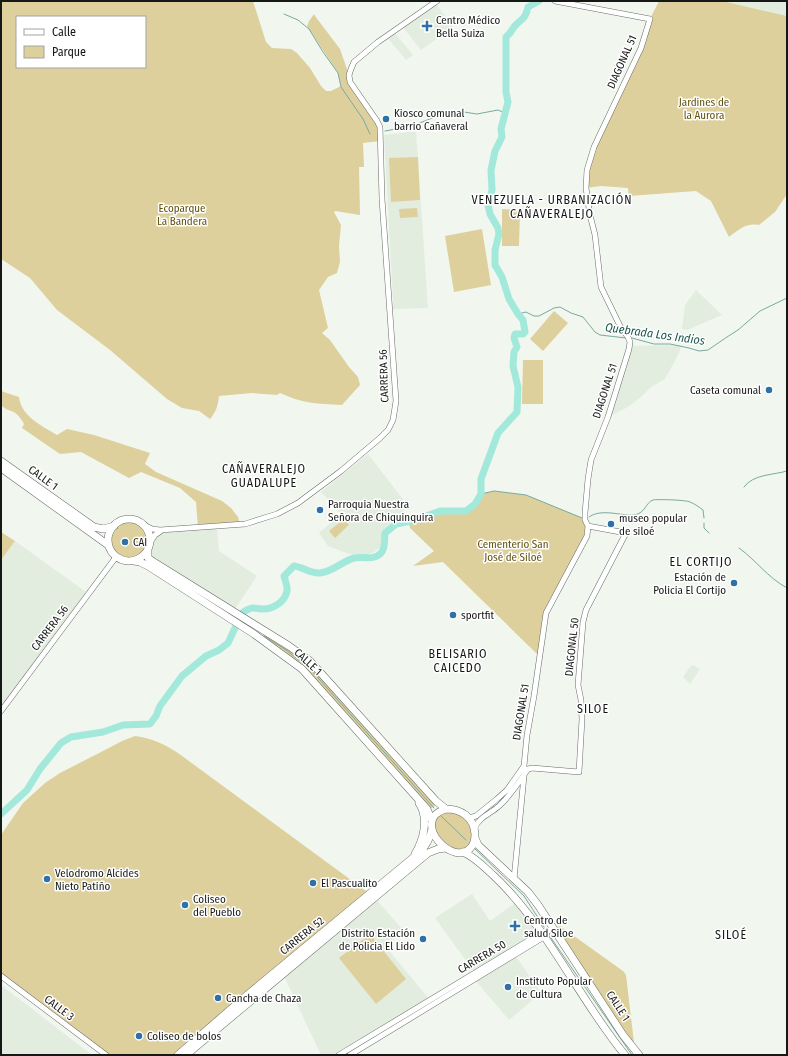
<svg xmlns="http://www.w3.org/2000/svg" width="788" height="1056" font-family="'Fira Sans Condensed',sans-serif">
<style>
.built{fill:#e2eddf}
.green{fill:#ded09c;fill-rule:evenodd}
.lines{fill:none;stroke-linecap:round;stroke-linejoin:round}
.stream{stroke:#78aaa1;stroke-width:1}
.river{stroke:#a2e9dc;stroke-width:7}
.minor-casing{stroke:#676c65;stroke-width:6}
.major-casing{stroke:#676c65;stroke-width:8}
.minor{stroke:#fff;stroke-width:5}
.major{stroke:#fff;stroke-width:7}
.poi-dot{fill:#2f70a6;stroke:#fff;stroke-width:1.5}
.labels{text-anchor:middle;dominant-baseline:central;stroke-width:3;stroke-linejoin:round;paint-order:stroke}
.poi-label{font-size:11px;fill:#161816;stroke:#fff;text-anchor:start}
.street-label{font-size:11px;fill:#161816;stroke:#fff}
.park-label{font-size:11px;fill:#605211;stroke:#fff}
.neighbourhood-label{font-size:12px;letter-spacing:1px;fill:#161816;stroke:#fff}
.water-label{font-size:12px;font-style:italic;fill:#1c574f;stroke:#fff}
</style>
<rect width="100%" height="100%" fill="#f1f6ef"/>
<path class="built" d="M 722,1 L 787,1 L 787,16 Z
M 435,2 L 453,27 L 421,50 L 401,25 Z
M 393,31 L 413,55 L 406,60 L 386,36 Z
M 416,131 L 428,308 L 392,309 L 393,300 L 384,135 Z
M 696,290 L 722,315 L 687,330 L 682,329 L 685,305 Z
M 681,345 L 679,353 L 665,379 L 651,387 L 641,397 L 628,407 L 608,417 L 629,346 Z
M 368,454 L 408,506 L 406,507 L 401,516 L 386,527 L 381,539 L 382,546 L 374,552 L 369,554 L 349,554 L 328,546 L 319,533 L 341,514 L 321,492 Z
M 217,527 L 219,551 L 257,576 L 233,612 L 152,561 L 148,551 L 151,541 L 158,533 Z
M 15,541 L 86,592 L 1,706 L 1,560 Z
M 693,665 L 700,669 L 690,684 L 683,677 L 690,667 Z
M 472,894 L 490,921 L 518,901 L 541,933 L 475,973 L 435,918 Z
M 375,898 L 404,931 L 386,947 L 430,1000 L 339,1055 L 321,1055 L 283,974 Z
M 515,955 L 541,993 L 509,1020 L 475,980 Z
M 1,985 L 92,1055 L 1,1055 Z"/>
<path class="green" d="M 1,1 L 253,1 L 266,42 L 272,48 L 291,49 L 297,53 L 310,68 L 321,86 L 326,91 L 331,91 L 341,86 L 338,73 L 307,26 L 309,21 L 314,14 L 315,16 L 340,49 L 349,75 L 350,82 L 377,121 L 380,141 L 363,143 L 364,167 L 359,167 L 360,215 L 335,211 L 334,212 L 341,225 L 339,246 L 340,262 L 337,273 L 328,277 L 319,290 L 328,328 L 322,333 L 330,340 L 349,367 L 358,377 L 360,385 L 342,405 C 318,404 301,403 280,393 L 277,395 L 252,393 L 219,396 C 218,406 216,412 210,419 L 199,411 L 182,408 L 167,399 L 110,350 L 57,310 L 30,278 L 1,259 ZM 17,17 L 145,17 L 145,67 L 17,67 Z
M 659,1 L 722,1 L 787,16 L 787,194 L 775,212 L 759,225 C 746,223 740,229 729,237 L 711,201 L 696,191 L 629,196 L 628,188 L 601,186 L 586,188 L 594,147 L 641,48 L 650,19 Z
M 418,157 L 420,200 L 391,202 L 389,158 Z
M 417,208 L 418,217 L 400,218 L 399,209 Z
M 502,209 L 520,210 L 519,246 L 502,246 Z
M 482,229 L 491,285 L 454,292 L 445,236 Z
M 554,311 L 568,323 L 543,351 L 530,339 Z
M 523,360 L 543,360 L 543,404 L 522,404 Z
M 1,391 L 19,397 C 21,416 42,426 57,435 L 67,429 L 94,435 L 150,453 L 145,464 L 156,472 L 222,501 L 231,508 L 238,517 L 240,525 L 198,528 L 196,502 L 180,488 L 141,472 L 129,478 L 81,452 L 60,454 L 22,428 L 24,424 C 15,407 10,414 1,405 Z
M 494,491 L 526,495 L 583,518 L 588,532 L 546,613 L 540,657 L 443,562 L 413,566 L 434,551 L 410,528 L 408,521 L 420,519 L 440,511 L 466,511 L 475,504 L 481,494 Z
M108 540a21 21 0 1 1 42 0a21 21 0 1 1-42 0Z
M 344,519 L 349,525 L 335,538 L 329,531 Z
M 1,532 L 15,541 L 1,560 Z
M 266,633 L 310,661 L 436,805 L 430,809 L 304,670 L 262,639 Z
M 135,736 C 152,738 164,744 178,753 L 370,894 L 178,1055 L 106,1055 L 1,976 L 1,835 L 23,803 L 45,783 L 60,773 L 103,751 L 122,741 Z
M 456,809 L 474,829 L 469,849 L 450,850 L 432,829 L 434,816 Z
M 560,926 L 623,971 L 626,975 L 635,1051 L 554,929 Z
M 370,934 L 406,979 L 376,1004 L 339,958 Z"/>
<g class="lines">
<path class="stream" d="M 284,14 L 298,20 L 309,29 L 323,52 L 338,73 L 341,87 L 363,119 L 370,134
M 385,131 L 412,126 L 445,113 L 455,111 L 464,112 L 477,114 L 498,110 L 505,113
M 518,314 L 526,312 L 534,316 L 539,316 L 554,308 L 560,307 L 571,313 L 583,317 L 595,332 L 600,335 L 626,338
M 632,338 L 654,344 L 670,344 L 689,348 L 699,351 L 708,350 L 727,337 L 738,330 L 760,311 L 787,298
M 744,487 C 753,474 774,475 787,471
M 481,494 L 494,491 L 526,495 L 582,518
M 589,517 C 601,508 621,516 634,515 C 646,513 645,503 653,500 C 657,499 687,500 690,502 C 695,504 699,507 703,510 L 704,518
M 704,523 L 704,528 L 709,533
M 739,548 C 757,561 767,577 787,588
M 264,636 L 286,650 L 311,670 L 434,808
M 441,816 L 466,840
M 475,849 L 524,896 L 544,927
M 551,938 L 632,1055"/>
<path class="river" d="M 1,814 L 27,790 L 40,769 L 61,743 L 71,737 L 103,732 L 123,725 L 150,724 L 156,716 L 160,706 L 182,676 L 206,656 L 219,650 L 228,643 L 242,613 C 245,611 249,608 253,608 C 256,608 260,609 263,609 C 273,609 285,602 287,591 C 288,586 285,581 284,576 L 294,566 C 303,567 311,574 320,573 C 332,572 343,561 354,558 C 363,556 374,561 381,553 C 386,548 384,539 385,533 L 396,524 L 416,520 L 440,511 L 466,511 L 475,504 L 481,494 L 481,479 L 498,433 L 517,412 L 518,387 L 513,366 L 514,352 L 517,347 L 514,338 L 515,334 L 523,334 L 525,332 L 523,320 L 518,314 L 509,299 L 502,277 L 495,265 L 495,250 L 499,234 L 498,228 L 490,214 L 488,205 L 492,190 L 491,170 L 495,151 L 502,137 L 501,129 L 508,102 L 506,92 L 506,37 C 510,34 511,32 514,27 C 521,18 525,21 528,7 L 539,1"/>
<defs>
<path id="minor" d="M 144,525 L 152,529 L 160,530 L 245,524 L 277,514 L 298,503 L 341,471 L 380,438 L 388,430 L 393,420 L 396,401 L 382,199 L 380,127 L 377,121 L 350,82 L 349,75 L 351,69 L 354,62 L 378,42 L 437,1
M 151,541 L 155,535 L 161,531
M 1,711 L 116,557
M 469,818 L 476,816 L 497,799 L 507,790 L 524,766 L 527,735 L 534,696 L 546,613 L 587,536 L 588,526 L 585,520 L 585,513 L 588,479 L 591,460 L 608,417 L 629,349 L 630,342 L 628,337 L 621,328 L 601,287 L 595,235 L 590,215 L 586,188 L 587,170 L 594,147 L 641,48 L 650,19 L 555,1
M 474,829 C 479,817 490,814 499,806 C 511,795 519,782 528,769 L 532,768 L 579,772 L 582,719 L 581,700 L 578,685 L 583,622 L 586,610 L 626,533 L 588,526
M 514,879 L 524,776
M 1,976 L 106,1055
M 339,1055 L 541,933 L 554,929
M 350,1055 L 547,935"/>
<path id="major" d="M 1,461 L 94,527 L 103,529 L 114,526
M 1,468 L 108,545
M108 540a21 21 0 1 1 42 0a21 21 0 1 1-42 0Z
M 148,551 L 148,558 L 152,561 L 289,646 L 310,661 L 436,801 L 446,809
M 134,561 L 140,562 L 148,566 L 254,634 L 302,669 L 427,809 L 432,821
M 446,809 C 461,809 474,817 475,834 C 475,838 475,842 472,846 C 455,871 408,820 446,809 Z
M 475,838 L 478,845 L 528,892 L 538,905 L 623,1035 L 639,1055
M 463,852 C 475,857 484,867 494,876 C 548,927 578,998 625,1055
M 415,854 C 424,839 429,818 419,803
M 178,1055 L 246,996 L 420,852 C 427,845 430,838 432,829
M 186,1055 L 428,853 L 438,849 L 446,848"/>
</defs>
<use href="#minor" class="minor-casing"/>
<use href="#major" class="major-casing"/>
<use href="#minor" class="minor"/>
<use href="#major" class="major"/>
</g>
<g class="poi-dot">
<path d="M425 20h4v4h4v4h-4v4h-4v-4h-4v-4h4z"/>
<circle cx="386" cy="119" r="4"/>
<circle cx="769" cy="390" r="4"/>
<circle cx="320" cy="510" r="4"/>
<circle cx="611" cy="524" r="4"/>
<circle cx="125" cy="542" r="4"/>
<circle cx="734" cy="583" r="4"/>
<circle cx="453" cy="615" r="4"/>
<circle cx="47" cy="879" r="4"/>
<circle cx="313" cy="883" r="4"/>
<circle cx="185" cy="905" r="4"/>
<path d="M513 920h4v4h4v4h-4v4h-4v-4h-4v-4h4z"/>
<circle cx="423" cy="939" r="4"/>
<circle cx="508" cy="987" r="4"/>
<circle cx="218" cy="998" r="4"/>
<circle cx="139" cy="1036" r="4"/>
</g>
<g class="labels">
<g class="poi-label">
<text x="436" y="20">Centro Médico<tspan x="436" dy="13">Bella Suiza</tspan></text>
<text x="394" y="113">Kiosco comunal<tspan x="394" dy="13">barrio Cañaveral</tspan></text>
<text x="761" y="390" text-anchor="end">Caseta comunal</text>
<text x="328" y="504">Parroquia Nuestra<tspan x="328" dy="13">Señora de Chiquinquira</tspan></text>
<text x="619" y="518">museo popular<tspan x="619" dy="13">de siloé</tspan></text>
<text x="133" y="542">CAI</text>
<text x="726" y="577" text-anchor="end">Estación de<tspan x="726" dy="13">Policia El Cortijo</tspan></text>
<text x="461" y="615">sportfit</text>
<text x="55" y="873">Velodromo Alcides<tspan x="55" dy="13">Nieto Patiño</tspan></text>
<text x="321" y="883">El Pascualito</text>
<text x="193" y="899">Coliseo<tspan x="193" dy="13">del Pueblo</tspan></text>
<text x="524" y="920">Centro de<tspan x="524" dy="13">salud Siloe</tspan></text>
<text x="415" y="933" text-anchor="end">Distrito Estación<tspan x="415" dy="13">de Policia El Lido</tspan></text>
<text x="516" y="981">Instituto Popular<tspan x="516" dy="13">de Cultura</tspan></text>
<text x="226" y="998">Cancha de Chaza</text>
<text x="147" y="1036">Coliseo de bolos</text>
</g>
<g class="street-label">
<text transform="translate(622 62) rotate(-66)">DIAGONAL 51</text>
<text transform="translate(384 376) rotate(-92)">CARRERA 56</text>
<text transform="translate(605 391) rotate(-72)">DIAGONAL 51</text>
<text transform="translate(43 478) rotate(36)">CALLE 1</text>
<text transform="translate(50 628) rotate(-53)">CARRERA 56</text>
<text transform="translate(572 647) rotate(-84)">DIAGONAL 50</text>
<text transform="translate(308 662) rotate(43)">CALLE 1</text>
<text transform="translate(521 712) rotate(-81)">DIAGONAL 51</text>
<text transform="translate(302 936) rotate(-39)">CARRERA 52</text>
<text transform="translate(482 957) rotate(-31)">CARRERA 50</text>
<text transform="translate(618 1006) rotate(57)">CALLE 1</text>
<text transform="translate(59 1008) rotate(37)">CALLE 3</text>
</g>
<g class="park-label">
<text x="704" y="102">Jardines de<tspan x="704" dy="13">la Aurora</tspan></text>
<text x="182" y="208">Ecoparque<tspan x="182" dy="13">La Bandera</tspan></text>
<text x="513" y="544">Cementerio San<tspan x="513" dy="13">José de Siloé</tspan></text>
</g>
<g class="neighbourhood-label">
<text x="552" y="200">VENEZUELA - URBANIZACIÓN<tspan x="552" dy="14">CAÑAVERALEJO</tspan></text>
<text x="264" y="469">CAÑAVERALEJO<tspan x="264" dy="14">GUADALUPE</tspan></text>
<text x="701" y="562">EL CORTIJO</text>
<text x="458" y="654">BELISARIO<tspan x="458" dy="14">CAICEDO</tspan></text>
<text x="593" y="709">SILOE</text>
<text x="731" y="935">SILOÉ</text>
</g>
<g class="water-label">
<text transform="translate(655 334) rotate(8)">Quebrada Los Indios</text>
</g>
</g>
<rect width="788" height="1056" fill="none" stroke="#161816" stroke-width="4"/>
<rect x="16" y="16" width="130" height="52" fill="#ffffff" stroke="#a2a3a2"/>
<rect x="24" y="29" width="20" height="6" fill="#ffffff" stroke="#a2a3a2"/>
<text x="52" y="36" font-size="12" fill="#161816">Calle</text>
<rect x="24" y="46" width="20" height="12" fill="#ded09c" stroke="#a2a3a2"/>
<text x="52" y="56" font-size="12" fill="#161816">Parque</text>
</svg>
